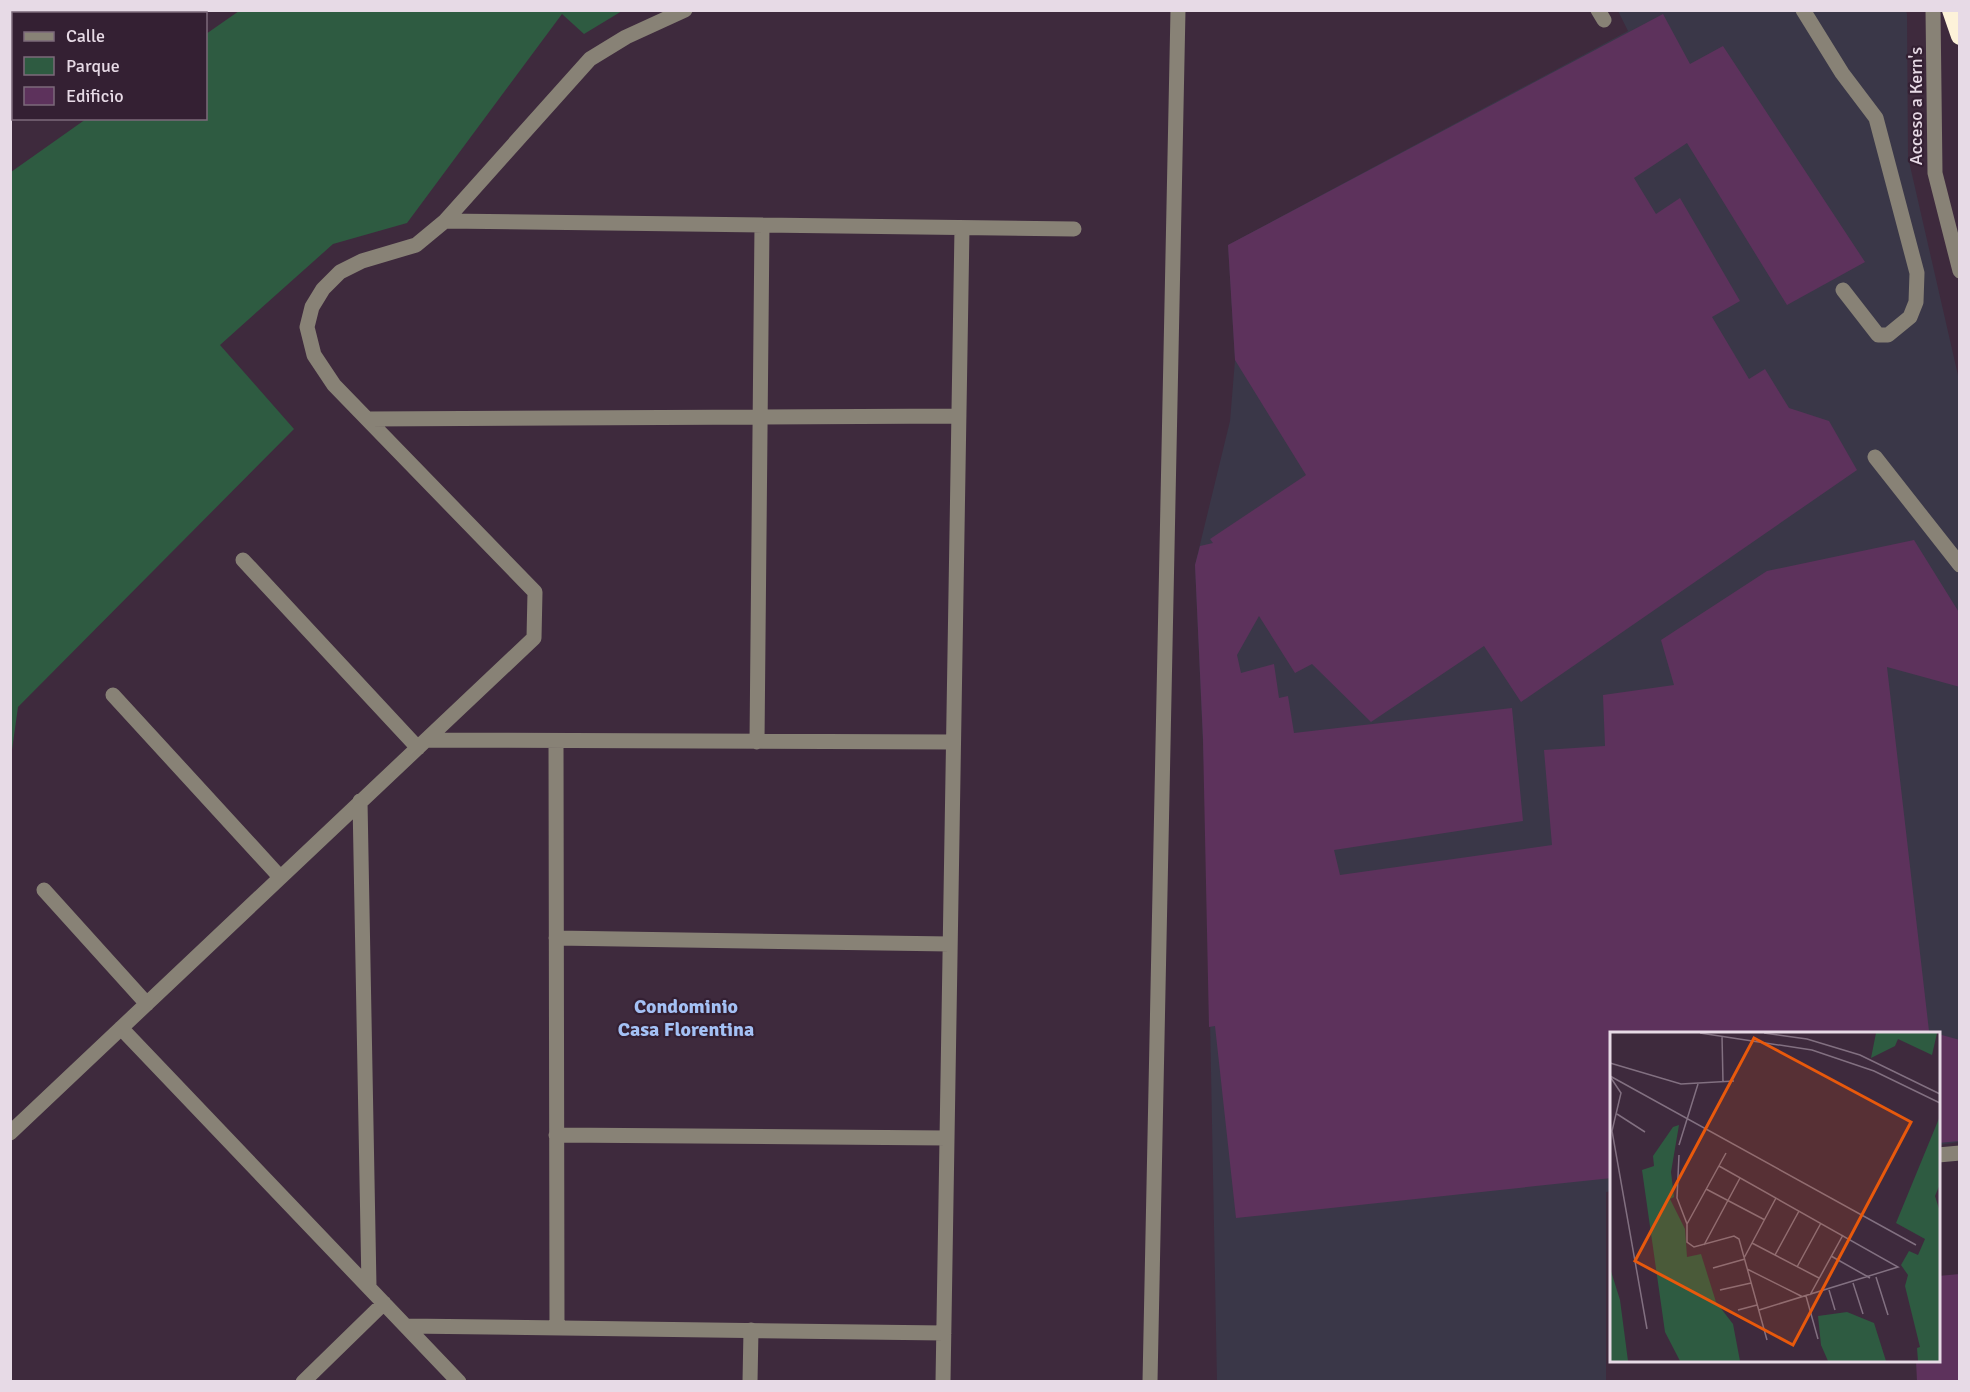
<svg xmlns="http://www.w3.org/2000/svg" width="1970" height="1392" font-family="Signika,sans-serif">
<style>
.industrial{fill:#3a3748}
.green{fill:#2e5b41}
.building{fill:#5d325c}
.lines{fill:none;stroke-linecap:round;stroke-linejoin:round}
.minor{stroke:#888276;stroke-width:15}
.highway{stroke:#fdf2d9;stroke-width:18}
.labels{text-anchor:middle;dominant-baseline:central;stroke-width:4.5;stroke-linejoin:round;paint-order:stroke}
.street-label{font-size:18px;fill:#e7dae6;stroke:#342033}
.neighbourhood-label{font-size:20px;font-weight:bold;fill:#a4c1f5;stroke:#342033}
.inset-road{fill:none;stroke:#827081;stroke-width:1.5}
.view{fill:#e8590c;fill-opacity:0.15;stroke:#e8590c;stroke-width:3}
.inset-edge{fill:none;stroke:#e7dae6;stroke-width:3}
</style>
<rect width="100%" height="100%" fill="#3e2a3d"/>
<path class="industrial" d="M 1618,11 L 1906,11 L 1907,14 L 1908,157 L 1960,384 L 1959,1142 L 1939,1145 L 1938,1034 L 1612,1034 L 1612,1191 L 1606,1192 L 1606,1381 L 1217,1382 L 1206,812 L 1195,565 L 1230,421 L 1235,360 L 1228,245 L 1628,31 Z"/>
<path class="green" d="M 239,11 L 622,11 L 584,34 L 562,14 L 407,223 L 333,244 L 220,345 L 294,429 L 18,707 L 11,757 L 11,172 L 86,119 L 206,118 L 206,34 Z"/>
<path class="building" d="M 1663,14 L 1690,64 L 1723,46 L 1865,262 L 1787,305 L 1687,143 L 1634,178 L 1656,214 L 1680,198 L 1740,301 L 1712,317 L 1749,379 L 1765,369 L 1789,408 L 1829,421 L 1857,470 L 1521,702 L 1484,646 L 1371,722 L 1312,664 L 1295,673 L 1259,616 L 1237,655 L 1241,673 L 1274,664 L 1279,698 L 1288,696 L 1294,733 L 1512,708 L 1523,821 L 1334,850 L 1340,875 L 1552,845 L 1544,750 L 1605,746 L 1603,695 L 1674,685 L 1661,640 L 1767,571 L 1914,540 L 1960,614 L 1960,687 L 1887,667 L 1929,1031 L 1937,1034 L 1612,1034 L 1612,1178 L 1236,1218 L 1215,1026 L 1209,1027 L 1203,739 L 1195,565 L 1200,546 L 1213,543 L 1210,539 L 1306,475 L 1235,360 L 1228,245 Z
M 1938,1034 L 1960,1040 L 1960,1141 L 1938,1143 Z
M 1960,1274 L 1960,1382 L 1917,1382 L 1916,1360 L 1938,1360 L 1938,1276 Z"/>
<g class="lines">
<path class="minor" d="M 1598,10 L 1604,20
M 1803,10 L 1842,73 L 1876,118 L 1917,273 L 1916,302 L 1910,317 L 1888,335 L 1878,335 L 1843,290
M 1933,10 L 1935,173 L 1960,271
M 445,221 L 1074,229
M 368,419 L 959,416
M 1875,457 L 1960,565
M 243,560 L 418,748
M 113,695 L 280,877
M 426,740 L 953,742
M 556,741 L 557,1328
M 757,742 L 762,225
M 360,801 L 369,1287
M 44,890 L 147,1004
M 556,938 L 950,944
M 121,1028 L 459,1382
M 10,1133 L 534,638 L 535,592 L 334,385 L 314,355 L 307,327 L 312,307 L 323,289 L 340,272 L 362,261 L 416,245 L 445,221 L 590,59 L 626,37 L 685,10
M 556,1135 L 947,1138
M 1938,1155 L 1960,1153
M 406,1326 L 944,1333
M 303,1382 L 384,1303
M 750,1382 L 751,1330
M 943,1382 L 962,228
M 1150,1382 L 1178,10"/>
<path class="highway" d="M 1951,10 L 1960,36"/>
</g>
<g class="labels">
<g class="street-label">
<text transform="translate(1916 106) rotate(-90)">Acceso a Kern's</text>
</g>
<g class="neighbourhood-label">
<text x="686" y="1006">Condominio<tspan x="686" dy="23">Casa Florentina</tspan></text>
</g>
</g>
<g transform="translate(1610 1032)">
<rect width="330" height="330" fill="#3e2a3d"/>
<path d="M 266,1 L 327,1 L 322,23 L 288,7 L 285,14 L 261,26 ZM 330,84 L 330,152 L 325,164 L 330,180 L 330,329 L 308,329 L 307,316 L 310,315 L 295,254 L 298,243 L 291,233 L 299,219 L 308,223 L 315,207 L 286,191 ZM 69,93 L 61,140 L 64,165 L 60,167 L 75,197 L 77,225 L 91,222 L 106,270 L 123,292 L 130,329 L 70,329 L 55,300 L 32,138 L 44,134 L 43,124 L 63,95 ZM 0,236 L 10,268 L 18,329 L 0,329 ZM 237,280 L 264,291 L 276,329 L 218,329 L 211,313 L 208,284 Z" fill="#2e5b41"/>
<path class="inset-road" d="M 90,1 L 202,18 L 264,39 L 330,71M 154,1 L 197,7 L 250,23 L 330,62M 112,4 L 113,50M 0,31 L 71,52 L 124,49M 0,44 L 306,213M 1,46 L 11,61 L 2,99 L 37,297M 7,82 L 35,100M 69,113 L 88,52M 69,123 L 67,166 L 77,192 L 77,210 L 84,215 L 124,204 L 129,207 L 157,308M 109,134 L 288,235 L 149,278M 96,157 L 155,188M 77,192 L 116,121M 142,211 L 209,246M 94,213 L 130,146M 165,223 L 189,179M 221,224 L 260,246M 134,226 L 166,166M 187,235 L 211,191M 103,236 L 135,227M 137,237 L 193,265M 266,245 L 278,283M 243,251 L 253,282M 110,258 L 141,251M 219,258 L 225,278M 200,263 L 233,203M 196,264 L 208,307M 128,278 L 147,273"/>
<path class="view" d="M 144,6 L 301,90 L 183,313 L 25,229 Z"/>
<rect width="330" height="330" class="inset-edge"/>
</g>
<rect width="1970" height="1392" fill="none" stroke="#e7dae6" stroke-width="24"/>
<rect x="12" y="12" width="195" height="108" fill="#342033" stroke="#7c6a7b" stroke-width="1.5"/>
<rect x="24" y="32" width="30" height="9" fill="#888276" stroke="#7c6a7b" stroke-width="1.5"/>
<text x="66" y="42" font-size="18" fill="#e7dae6">Calle</text>
<rect x="24" y="57" width="30" height="18" fill="#2e5b41" stroke="#7c6a7b" stroke-width="1.5"/>
<text x="66" y="72" font-size="18" fill="#e7dae6">Parque</text>
<rect x="24" y="87" width="30" height="18" fill="#5d325c" stroke="#7c6a7b" stroke-width="1.5"/>
<text x="66" y="102" font-size="18" fill="#e7dae6">Edificio</text>
</svg>
